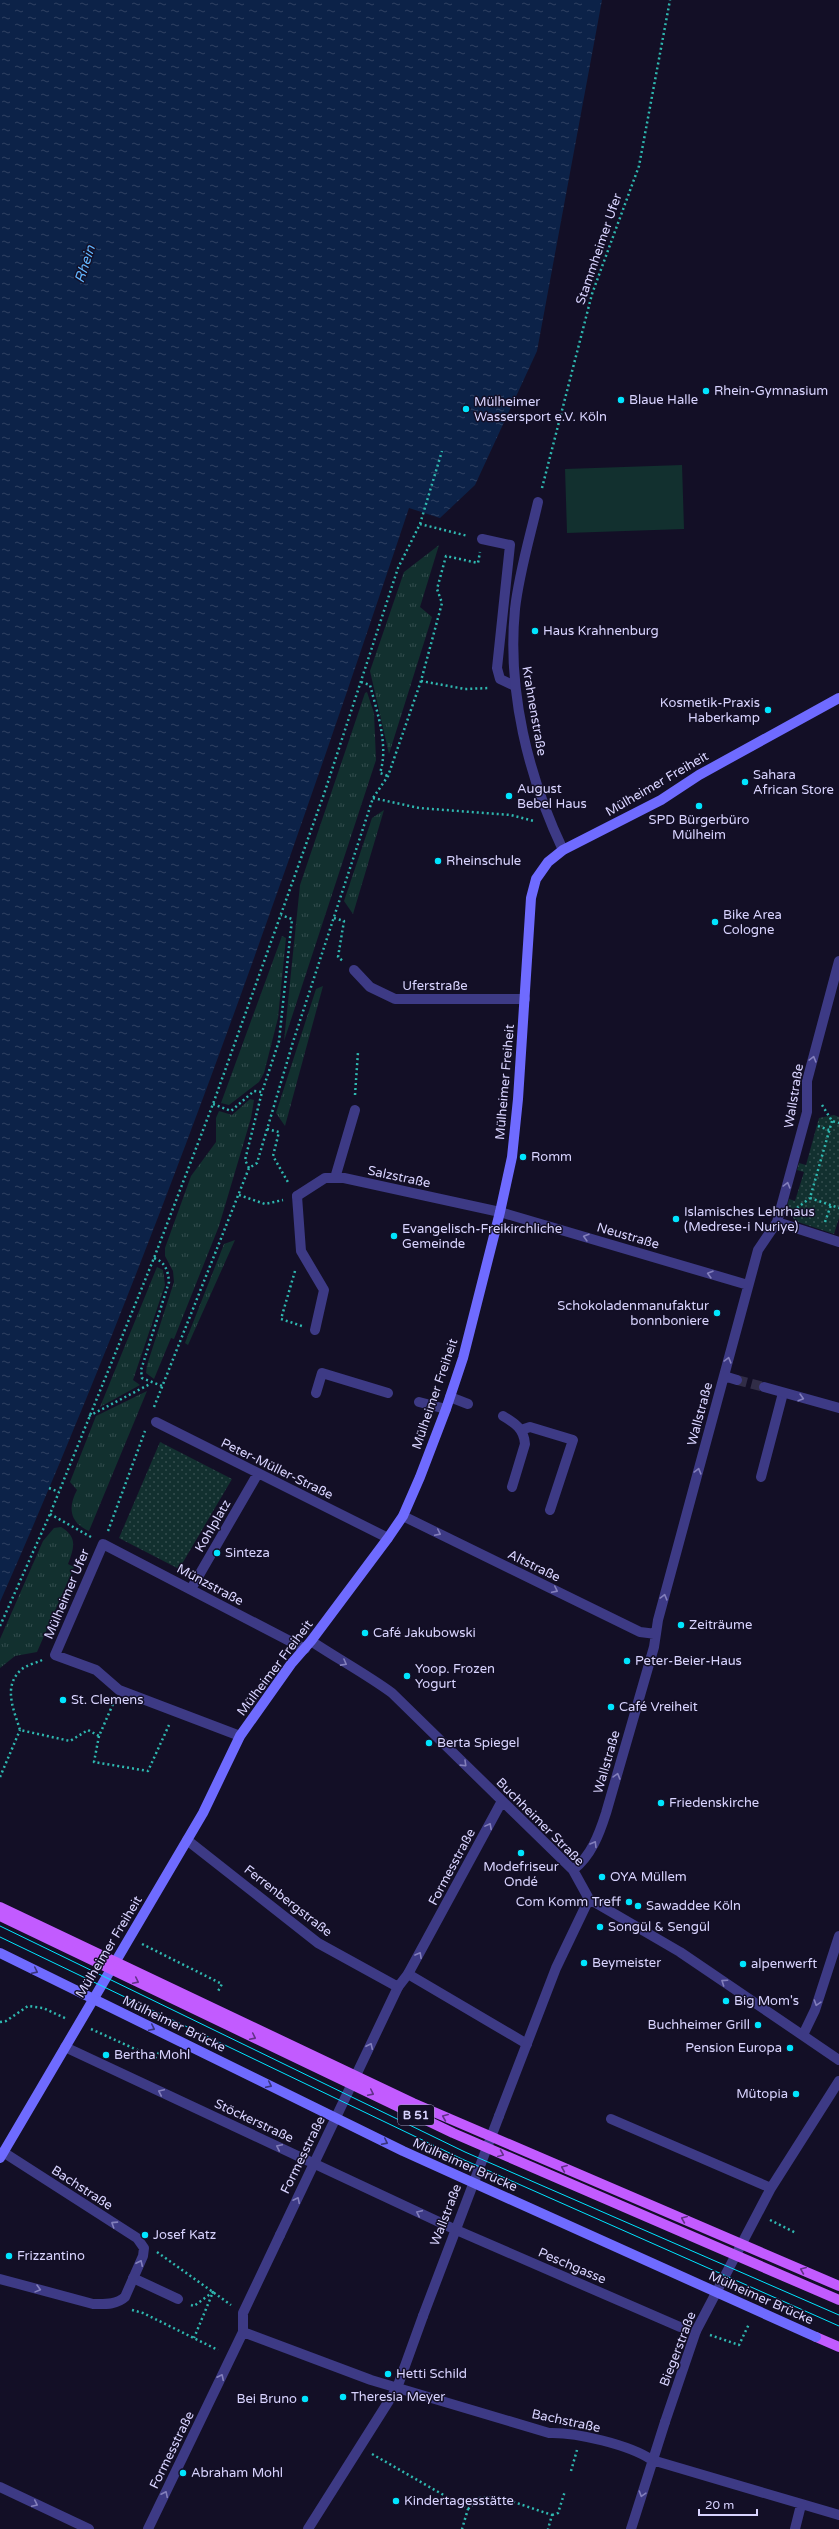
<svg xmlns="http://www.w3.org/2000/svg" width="839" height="2529" font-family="'Varela Round',sans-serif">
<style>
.grass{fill:url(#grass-tufts)}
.park{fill:url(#park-dots)}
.pitch{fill:#12302f}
.water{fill:url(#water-ripples)}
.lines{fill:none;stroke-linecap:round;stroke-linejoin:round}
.street-tunnel{stroke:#312d47;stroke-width:10;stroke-dasharray:10 5;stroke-linecap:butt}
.path{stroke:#2fb8b0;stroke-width:2.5;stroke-dasharray:2 3;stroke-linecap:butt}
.lane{stroke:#3d3a85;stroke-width:10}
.street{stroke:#3d3a85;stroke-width:10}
.secondary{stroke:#6f6bff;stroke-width:10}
.primary{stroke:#c25bff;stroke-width:10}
.tram{stroke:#00e5ff;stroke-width:1}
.secondary-bridge{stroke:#6f6bff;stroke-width:10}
.primary-bridge{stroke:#c25bff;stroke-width:10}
.oneway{stroke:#837fbc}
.oneway2{stroke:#38347d}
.oneway3{stroke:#623188}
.poi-dot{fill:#00e5ff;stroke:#130f26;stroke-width:1.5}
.labels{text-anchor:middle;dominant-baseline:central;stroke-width:3;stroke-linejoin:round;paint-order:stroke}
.shield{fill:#130f26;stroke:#9e99be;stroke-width:1}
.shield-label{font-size:12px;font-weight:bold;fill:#d9d4ff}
.street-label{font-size:13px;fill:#d9d4ff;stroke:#130f26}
.poi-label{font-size:13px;fill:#d9d4ff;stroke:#130f26;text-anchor:start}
.water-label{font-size:14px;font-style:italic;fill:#62b6ff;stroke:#130f26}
</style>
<defs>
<pattern id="grass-tufts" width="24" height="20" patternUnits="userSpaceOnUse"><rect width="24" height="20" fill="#12302f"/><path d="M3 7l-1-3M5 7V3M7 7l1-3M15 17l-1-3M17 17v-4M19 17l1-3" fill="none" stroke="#344d4e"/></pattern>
<pattern id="park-dots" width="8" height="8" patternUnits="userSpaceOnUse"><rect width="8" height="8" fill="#12302f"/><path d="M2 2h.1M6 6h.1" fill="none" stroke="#344d4e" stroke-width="1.8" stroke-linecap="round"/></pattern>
<pattern id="water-ripples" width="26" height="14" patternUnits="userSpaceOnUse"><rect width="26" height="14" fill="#0c2248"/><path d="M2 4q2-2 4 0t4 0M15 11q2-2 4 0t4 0" fill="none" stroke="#2f4163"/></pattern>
</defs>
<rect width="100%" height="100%" fill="#130f26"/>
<path class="grass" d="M 439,545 L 420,607 L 432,617 L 389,754 L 370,671 L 404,572 Z
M 367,692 L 374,713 L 376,760 L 284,1041 L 300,885 L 365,693 Z
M 384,810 L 353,914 L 344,901 L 372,818 Z
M 282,936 L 286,938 L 278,1018 L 264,1073 L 259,1082 L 229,1105 L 221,1103 Z
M 323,986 L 285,1126 L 276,1113 L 316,989 Z
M 250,1099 L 254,1100 L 251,1118 L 219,1226 L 174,1339 L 171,1338 L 154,1379 L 146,1373 L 147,1365 L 174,1282 L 173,1271 L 165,1256 L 165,1248 L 191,1176 L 216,1142 L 216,1118 L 219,1111 L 232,1115 Z
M 235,1240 L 188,1345 L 185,1343 L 224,1244 Z
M 157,1267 L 163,1270 L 165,1285 L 133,1380 L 140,1385 L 100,1407 Z
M 147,1391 L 89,1531 C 69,1522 68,1507 77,1490 L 70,1482 L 96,1416 Z
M 61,1527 C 78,1537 74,1548 68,1564 L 74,1567 L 37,1652 L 15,1656 L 0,1668 L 0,1639 L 43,1541 L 54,1528 Z"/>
<path class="park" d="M 834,1115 L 839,1117 L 839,1218 L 834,1234 L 795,1221 L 787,1207 L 789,1199 L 795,1201 L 804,1172 L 797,1170 L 799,1163 L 806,1165 L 819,1118 Z
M 160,1442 L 232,1479 L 179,1569 L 119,1538 Z"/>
<path class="pitch" d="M 682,465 L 684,529 L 567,533 L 565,469 Z"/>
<path class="water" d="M 0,0 L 602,0 L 537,351 L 475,485 L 440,518 L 409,508 C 285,878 158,1244 0,1602 Z"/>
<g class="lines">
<path class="street-tunnel" d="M 737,1380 L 764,1387"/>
<path class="path" d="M 542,488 L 592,294 L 639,166 L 670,0
M 420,524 L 442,451
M 421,681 L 465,689 L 490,688
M 361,682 L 370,685 C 377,712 389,746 380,773 L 388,776
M 373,798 L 419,808 L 511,815 L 534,821
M 334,918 L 344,921 L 338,957 L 343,961
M 355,1095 L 358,1052
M 213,1104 L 231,1111 L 254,1091 L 262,1092 L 279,1041 L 292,919 L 281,915
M 822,1105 L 832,1121 L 839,1123
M 832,1121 L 810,1198 L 839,1208
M 818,1126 L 829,1130
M 267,1129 L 279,1132 L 273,1156 L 289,1184
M 249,1168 L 245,1160 L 262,1092
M 239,1195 L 265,1204 L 283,1200
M 797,1208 L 810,1198
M 825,1222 L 831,1205
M 154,1258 C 165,1262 168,1270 169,1282 L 141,1370 L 142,1378 L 162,1386
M 295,1271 L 281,1319 L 302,1326
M 154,1407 L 249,1168 L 257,1163 L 293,1042 L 373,798 L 388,776 L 421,681 L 442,603 L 437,589 L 446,556 L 478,563 L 480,552
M 89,1416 L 150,1384
M 49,1488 L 59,1492
M 50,1514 L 91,1537
M 108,1531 L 145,1431
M 0,1626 L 50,1514 L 154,1258 L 213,1104 L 324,794 L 398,568 L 420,524 L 468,536
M 42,1660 C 36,1663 27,1665 22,1669 C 2,1686 14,1710 20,1730 L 70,1741 L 88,1730 L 99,1736 L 113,1704
M 99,1736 L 94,1762 L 148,1771 L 169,1725
M 0,1777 L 20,1730
M 142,1944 L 222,1984 L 217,1993
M 0,2022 L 6,2021 L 28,2006 L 43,2008 L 67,2019
M 91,2029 L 155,2058 L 160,2051
M 770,2220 L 796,2233
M 157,2252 L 231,2305
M 191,2305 L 194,2306 L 213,2292 L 194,2338
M 132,2310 L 143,2313 L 218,2350
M 710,2335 L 739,2345 L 749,2324
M 372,2454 L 468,2509 L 462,2529
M 571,2471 L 577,2450
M 468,2509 L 480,2498 L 502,2498 L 552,2515 L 548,2529
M 552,2515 L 558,2513 L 565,2491"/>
<path class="lane" d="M 482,539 L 510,545 L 497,668 L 500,679 L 515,686
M 335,1178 L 355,1110
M 297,1196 L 301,1251 L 324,1290 L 315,1330
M 316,1393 L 322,1373 L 388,1393
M 450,1397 L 468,1404
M 419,1402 L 446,1409
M 503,1416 C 515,1423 524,1429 525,1444 L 512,1487
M 521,1430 L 530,1427 L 573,1440 L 550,1510
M 761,1477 L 783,1393
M 408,1974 L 527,2044
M 65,2047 L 454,2229 L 680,2327
M 280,2235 L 398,1987
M 133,2278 L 178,2299
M 423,2316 L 499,2116
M 665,2422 L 696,2331"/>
<path class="street" d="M 538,502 C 530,537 519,573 515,609 C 507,691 528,776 563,850
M 354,970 L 370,987 L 395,999 L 525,999
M 297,1196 L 325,1178 L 344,1178 L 500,1212 L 748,1285
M 777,1222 L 839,1242
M 724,1376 L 737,1380
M 764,1387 L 839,1408
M 156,1422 L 388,1538
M 403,1516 L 640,1632 L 656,1634
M 191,1589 L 257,1475
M 311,1641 C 338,1659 366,1674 392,1693 L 573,1870 L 589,1899 L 680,1952 L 839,2060
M 240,1736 L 119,1690 L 96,1670 L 55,1655 L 103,1544 L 305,1649
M 187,1840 L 318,1943 L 398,1987 L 408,1974 L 502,1801
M 573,1870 C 591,1856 599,1835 606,1813 L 654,1647 L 658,1620 L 758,1250 L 777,1222 L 807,1112 L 807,1081 L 839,961
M 803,2035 L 815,2010 L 839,1936
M 499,2116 L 556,1968 L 589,1899
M 611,2119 L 771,2188
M 0,2279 L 93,2304 C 105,2304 116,2305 125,2297 L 143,2256 L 144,2248 L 137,2238 L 3,2152
M 696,2331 L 771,2188 L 839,2081
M 243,2332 L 371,2380 L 549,2433 C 576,2432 630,2445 652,2460 L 839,2515
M 0,2487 L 89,2529
M 148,2529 L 243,2332 L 243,2313 L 280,2235
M 308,2529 L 397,2388 L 423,2316
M 631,2529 L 665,2422
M 795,2529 L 801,2505"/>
<path class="secondary" d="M 0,2158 L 203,1813 L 240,1736 L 291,1664 L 311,1641 L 388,1538 L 403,1516 L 420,1477 L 446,1409 L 463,1358 L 500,1212 L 512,1157 L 518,1099 L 531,898 L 536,879 L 548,862 L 563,850 L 661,800 L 699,775 L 839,698"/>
<path class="primary" d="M 816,2337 L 839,2347"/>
<path class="tram" d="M 0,1926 L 465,2152 L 839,2315
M 0,1937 L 462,2159 L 839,2326"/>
<path class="secondary-bridge" d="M 0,1953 L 403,2151 L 816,2337"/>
<path class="primary-bridge" d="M 0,1907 L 413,2103 L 839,2286
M 0,1916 L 453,2133 L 839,2300"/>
</g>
<defs><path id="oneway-chevron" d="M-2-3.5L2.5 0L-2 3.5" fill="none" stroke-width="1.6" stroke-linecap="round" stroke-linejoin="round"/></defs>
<g class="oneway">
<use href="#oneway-chevron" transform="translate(813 1059) rotate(-75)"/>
<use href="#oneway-chevron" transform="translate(787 1185) rotate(-75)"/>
<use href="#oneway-chevron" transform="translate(586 1237) rotate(-164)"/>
<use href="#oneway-chevron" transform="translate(710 1274) rotate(-164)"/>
<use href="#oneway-chevron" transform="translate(728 1360) rotate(-75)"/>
<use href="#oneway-chevron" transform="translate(801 1398) rotate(16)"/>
<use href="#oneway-chevron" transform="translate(698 1471) rotate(-75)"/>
<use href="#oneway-chevron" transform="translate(438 1533) rotate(26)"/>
<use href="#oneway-chevron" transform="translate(555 1590) rotate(26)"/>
<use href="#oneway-chevron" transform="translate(664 1597) rotate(-75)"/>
<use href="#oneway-chevron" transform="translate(344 1663) rotate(29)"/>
<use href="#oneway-chevron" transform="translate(464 1764) rotate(44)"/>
<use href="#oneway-chevron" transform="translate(617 1776) rotate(-74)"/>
<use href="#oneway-chevron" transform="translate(489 1826) rotate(-62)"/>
<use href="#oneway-chevron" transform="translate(594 1844) rotate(-59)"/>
<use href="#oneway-chevron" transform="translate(419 1955) rotate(-61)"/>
<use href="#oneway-chevron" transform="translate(724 1982) rotate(-146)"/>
<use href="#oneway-chevron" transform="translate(817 2003) rotate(108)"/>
<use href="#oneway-chevron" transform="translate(370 2046) rotate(-65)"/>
<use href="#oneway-chevron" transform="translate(161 2092) rotate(-155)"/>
<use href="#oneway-chevron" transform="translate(279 2147) rotate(-155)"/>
<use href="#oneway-chevron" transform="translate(297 2200) rotate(-64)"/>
<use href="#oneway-chevron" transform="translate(419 2213) rotate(-155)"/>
<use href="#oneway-chevron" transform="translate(114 2224) rotate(-147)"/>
<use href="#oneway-chevron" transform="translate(140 2263) rotate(-65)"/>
<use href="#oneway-chevron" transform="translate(38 2289) rotate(15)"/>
<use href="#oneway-chevron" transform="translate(221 2377) rotate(-64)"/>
<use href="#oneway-chevron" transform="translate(165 2494) rotate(-64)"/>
<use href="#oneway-chevron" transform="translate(642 2494) rotate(107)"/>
<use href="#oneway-chevron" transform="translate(35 2504) rotate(25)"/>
</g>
<g class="oneway2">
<use href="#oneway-chevron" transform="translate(35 1971) rotate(26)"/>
<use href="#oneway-chevron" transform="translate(152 2028) rotate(26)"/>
<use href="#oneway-chevron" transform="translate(269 2085) rotate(26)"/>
<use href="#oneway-chevron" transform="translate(385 2142) rotate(26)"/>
</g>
<g class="oneway3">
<use href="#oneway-chevron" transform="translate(136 1981) rotate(26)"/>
<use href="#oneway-chevron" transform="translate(253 2037) rotate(26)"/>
<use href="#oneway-chevron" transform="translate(371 2093) rotate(26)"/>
<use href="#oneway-chevron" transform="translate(445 2117) rotate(-157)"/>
<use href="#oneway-chevron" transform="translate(501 2154) rotate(23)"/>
<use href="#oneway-chevron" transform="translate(564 2168) rotate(-157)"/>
<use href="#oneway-chevron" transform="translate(684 2219) rotate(-157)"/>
<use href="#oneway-chevron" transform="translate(803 2270) rotate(-157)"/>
</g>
<g class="poi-dot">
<circle cx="706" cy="391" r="4"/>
<circle cx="621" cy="400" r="4"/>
<circle cx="466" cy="409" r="4"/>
<circle cx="535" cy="631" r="4"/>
<circle cx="768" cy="710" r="4"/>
<circle cx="745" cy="782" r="4"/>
<circle cx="509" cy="796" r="4"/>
<circle cx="699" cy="806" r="4"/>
<circle cx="438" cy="861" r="4"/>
<circle cx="715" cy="922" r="4"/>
<circle cx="523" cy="1157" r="4"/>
<circle cx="676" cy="1219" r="4"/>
<circle cx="394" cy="1236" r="4"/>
<circle cx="717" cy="1313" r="4"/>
<circle cx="217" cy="1553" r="4"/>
<circle cx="681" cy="1625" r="4"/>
<circle cx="365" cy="1633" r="4"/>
<circle cx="627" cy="1661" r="4"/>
<circle cx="407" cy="1676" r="4"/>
<circle cx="63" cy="1700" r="4"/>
<circle cx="611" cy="1707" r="4"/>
<circle cx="429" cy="1743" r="4"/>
<circle cx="661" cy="1803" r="4"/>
<circle cx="521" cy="1853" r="4"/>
<circle cx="602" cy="1877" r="4"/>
<circle cx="629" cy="1902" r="4"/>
<circle cx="638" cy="1906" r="4"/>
<circle cx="600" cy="1927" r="4"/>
<circle cx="584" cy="1963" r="4"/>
<circle cx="743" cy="1964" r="4"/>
<circle cx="726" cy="2001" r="4"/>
<circle cx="758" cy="2025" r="4"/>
<circle cx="790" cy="2048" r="4"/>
<circle cx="106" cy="2055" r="4"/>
<circle cx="796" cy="2094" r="4"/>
<circle cx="145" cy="2235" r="4"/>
<circle cx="9" cy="2256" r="4"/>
<circle cx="388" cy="2374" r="4"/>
<circle cx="343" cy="2397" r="4"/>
<circle cx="305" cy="2399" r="4"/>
<circle cx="183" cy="2473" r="4"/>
<circle cx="396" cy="2501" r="4"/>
</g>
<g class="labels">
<rect class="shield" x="398" y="2105" width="36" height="20" rx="3"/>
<g class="shield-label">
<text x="416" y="2115">B 51</text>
</g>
<g class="street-label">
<text transform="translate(599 249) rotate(-71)">Stammheimer Ufer</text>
<text transform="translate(534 711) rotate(80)">Krahnenstraße</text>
<text transform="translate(657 784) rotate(-30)">Mülheimer Freiheit</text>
<text x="435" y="986">Uferstraße</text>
<text transform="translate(505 1082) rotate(-85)">Mülheimer Freiheit</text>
<text transform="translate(794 1096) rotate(-81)">Wallstraße</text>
<text transform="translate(399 1177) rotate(12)">Salzstraße</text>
<text transform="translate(628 1236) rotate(16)">Neustraße</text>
<text transform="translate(435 1394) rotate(-71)">Mülheimer Freiheit</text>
<text transform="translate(700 1414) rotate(-75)">Wallstraße</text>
<text transform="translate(277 1469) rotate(26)">Peter-Müller-Straße</text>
<text transform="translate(213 1526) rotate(-60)">Kohlplatz</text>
<text transform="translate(534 1566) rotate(26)">Altstraße</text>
<text transform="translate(210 1585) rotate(28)">Münzstraße</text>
<text transform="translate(67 1594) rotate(-67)">Mülheimer Ufer</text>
<text transform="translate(275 1668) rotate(-53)">Mülheimer Freiheit</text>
<text transform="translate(607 1762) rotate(-74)">Wallstraße</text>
<text transform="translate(540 1822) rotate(45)">Buchheimer Straße</text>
<text transform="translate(452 1867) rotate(-62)">Formesstraße</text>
<text transform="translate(288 1901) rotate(38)">Ferrenbergstraße</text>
<text transform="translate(109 1947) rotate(-59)">Mülheimer Freiheit</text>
<text transform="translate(174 2024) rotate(26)">Mülheimer Brücke</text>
<text transform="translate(254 2121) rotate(25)">Stöckerstraße</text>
<text transform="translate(303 2155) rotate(-64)">Formesstraße</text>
<text transform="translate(465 2165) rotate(24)">Mülheimer Brücke</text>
<text transform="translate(82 2188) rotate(33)">Bachstraße</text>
<text transform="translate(446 2215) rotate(-69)">Wallstraße</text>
<text transform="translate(572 2266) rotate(23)">Peschgasse</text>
<text transform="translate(761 2298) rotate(24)">Mülheimer Brücke</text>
<text transform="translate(678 2349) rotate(-69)">Biegerstraße</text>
<text transform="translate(566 2421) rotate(12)">Bachstraße</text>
<text transform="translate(172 2450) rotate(-64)">Formesstraße</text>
</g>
<g class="poi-label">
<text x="714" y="391">Rhein-Gymnasium</text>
<text x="629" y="400">Blaue Halle</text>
<text x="474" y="402">Mülheimer<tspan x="474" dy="15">Wassersport e.V. Köln</tspan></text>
<text x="543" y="631">Haus Krahnenburg</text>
<text x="760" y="703" text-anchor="end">Kosmetik-Praxis<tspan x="760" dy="15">Haberkamp</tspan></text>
<text x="753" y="775">Sahara<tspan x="753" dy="15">African Store</tspan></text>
<text x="517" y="789">August<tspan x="517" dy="15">Bebel Haus</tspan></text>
<text x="699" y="820" text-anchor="middle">SPD Bürgerbüro<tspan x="699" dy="15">Mülheim</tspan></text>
<text x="446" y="861">Rheinschule</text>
<text x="723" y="915">Bike Area<tspan x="723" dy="15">Cologne</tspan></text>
<text x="531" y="1157">Romm</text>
<text x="684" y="1212">Islamisches Lehrhaus<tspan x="684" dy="15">(Medrese-i Nuriye)</tspan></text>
<text x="402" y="1229">Evangelisch-Freikirchliche<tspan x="402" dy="15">Gemeinde</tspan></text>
<text x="709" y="1306" text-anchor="end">Schokoladenmanufaktur<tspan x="709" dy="15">bonnboniere</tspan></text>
<text x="225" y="1553">Sinteza</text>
<text x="689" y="1625">Zeiträume</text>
<text x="373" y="1633">Café Jakubowski</text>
<text x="635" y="1661">Peter-Beier-Haus</text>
<text x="415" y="1669">Yoop. Frozen<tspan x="415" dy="15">Yogurt</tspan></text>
<text x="71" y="1700">St. Clemens</text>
<text x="619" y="1707">Café Vreiheit</text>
<text x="437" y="1743">Berta Spiegel</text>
<text x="669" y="1803">Friedenskirche</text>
<text x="521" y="1867" text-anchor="middle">Modefriseur<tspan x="521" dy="15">Ondé</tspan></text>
<text x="610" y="1877">OYA Müllem</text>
<text x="621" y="1902" text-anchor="end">Com Komm Treff</text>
<text x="646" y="1906">Sawaddee Köln</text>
<text x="608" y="1927">Songül &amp; Sengül</text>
<text x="592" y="1963">Beymeister</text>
<text x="751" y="1964">alpenwerft</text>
<text x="734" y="2001">Big Mom's</text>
<text x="750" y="2025" text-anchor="end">Buchheimer Grill</text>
<text x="782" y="2048" text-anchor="end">Pension Europa</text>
<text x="114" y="2055">Bertha Mohl</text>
<text x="788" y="2094" text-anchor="end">Mütopia</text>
<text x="153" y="2235">Josef Katz</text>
<text x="17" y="2256">Frizzantino</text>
<text x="396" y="2374">Hetti Schild</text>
<text x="351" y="2397">Theresia Meyer</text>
<text x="297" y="2399" text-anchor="end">Bei Bruno</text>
<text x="191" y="2473">Abraham Mohl</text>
<text x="404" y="2501">Kindertagesstätte</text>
</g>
<g class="water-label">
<text transform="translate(85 264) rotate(-72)">Rhein</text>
</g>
</g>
<path d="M699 2509v6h58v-6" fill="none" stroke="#d9d4ff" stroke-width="2"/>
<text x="705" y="2509" font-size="12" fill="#d9d4ff" stroke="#130f26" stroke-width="3" paint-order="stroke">20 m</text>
</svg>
